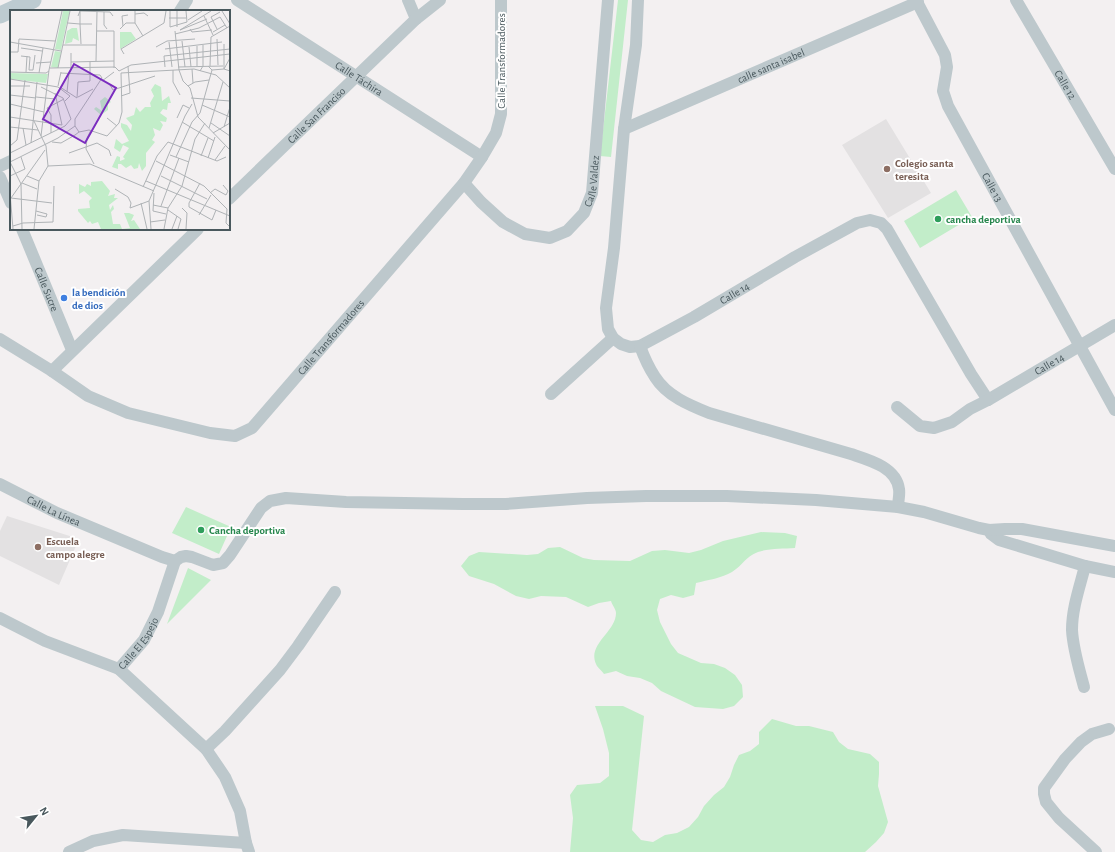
<svg xmlns="http://www.w3.org/2000/svg" width="1115" height="852" font-family="'Alegreya Sans',sans-serif">
<style>
.education{fill:#e3e1e2}
.green{fill:#c2edc9}
.lines{fill:none;stroke-linecap:round;stroke-linejoin:round}
.street{stroke:#bdc8cc;stroke-width:12}
.secondary{stroke:#bdcbd1;stroke-width:17}
.education-dot{fill:#8d6e63;stroke:#fff;stroke-width:1.5}
.leisure-dot{fill:#2e9e5b;stroke:#fff;stroke-width:1.5}
.shop-dot{fill:#3f7fe0;stroke:#fff;stroke-width:1.5}
.labels{text-anchor:middle;dominant-baseline:central;stroke-width:4;stroke-linejoin:round;paint-order:stroke}
.street-label{font-size:11px;fill:#49585d;stroke:#fff}
.education-label{font-size:11px;font-weight:bold;fill:#785e54;stroke:#fff;text-anchor:start}
.leisure-label{font-size:11px;font-weight:bold;fill:#27864d;stroke:#fff;text-anchor:start}
.shop-label{font-size:11px;font-weight:bold;fill:#366cbe;stroke:#fff;text-anchor:start}
.inset-road{fill:none;stroke:#afb3b6;stroke-width:1}
.view{fill:#7b2cbf;fill-opacity:0.15;stroke:#7b2cbf;stroke-width:2}
.inset-edge{fill:none;stroke:#49585d;stroke-width:2}
</style>
<rect width="100%" height="100%" fill="#f3f0f1"/>
<path class="education" d="M 886,119 L 931,193 L 888,218 L 842,145 Z
M 7,516 L 79,539 L 59,585 L 0,556 L 0,531 Z"/>
<path class="green" d="M 618,0 L 628,0 L 611,157 L 600,156 Z
M 956,190 L 972,217 L 920,248 L 904,221 Z
M 186,507 L 231,527 L 219,554 L 172,533 Z
M 761,532 L 785,533 L 797,536 L 795,548 C 783,549 770,548 758,552 C 745,557 743,565 732,572 C 722,578 708,580 696,583 L 694,595 L 683,598 L 671,595 L 660,599 L 657,610 L 660,622 L 671,644 L 678,653 L 701,663 L 714,664 L 725,668 L 735,675 L 742,685 L 743,697 L 734,706 L 723,709 L 695,707 L 661,691 L 652,683 L 640,678 L 627,676 L 616,671 L 604,674 C 602,671 597,667 596,664 C 587,644 616,632 616,613 C 616,609 612,605 611,601 L 599,603 L 588,607 L 566,597 L 541,596 L 529,599 L 516,596 L 494,584 L 469,576 L 461,566 L 469,556 L 479,552 L 527,555 L 538,554 L 548,548 L 560,547 L 583,558 L 594,560 L 630,561 L 652,551 L 665,550 L 689,553 L 701,550 L 723,541 Z
M 188,568 L 211,580 L 167,624 Z
M 595,706 L 623,706 L 644,716 L 632,830 L 641,840 L 653,842 L 665,835 L 677,833 L 689,827 L 698,817 L 704,806 L 714,795 L 724,787 L 730,777 L 734,765 L 739,755 L 750,751 L 759,744 L 759,732 L 772,719 L 796,726 L 809,726 L 833,732 L 839,742 L 848,749 L 870,754 L 879,762 L 879,774 L 878,786 L 888,822 L 884,833 L 876,842 L 865,852 L 570,852 L 573,818 L 570,795 L 577,785 L 600,783 L 609,776 L 609,753 L 603,729 Z"/>
<g class="lines">
<g class="street">
<path id="s1" d="M 237,0 L 482,157"/>
<path d="M 408,0 L 416,19"/>
<path id="s2" d="M 638,0 L 636,45 L 624,129 L 614,248 L 606,308 L 608,329 L 613,338 L 621,344 L 630,347 L 640,346 L 694,317 L 795,257 L 857,223 L 870,220 L 881,223 L 887,229 L 971,374 L 988,400 L 1115,325"/>
<path id="s3" d="M 916,0 L 945,55 L 947,67 L 943,91 L 948,106 L 1115,410"/>
<path id="s4" d="M 1016,0 L 1115,169"/>
<path d="M 180,11 L 187,0"/>
<path id="s5" d="M 624,129 L 918,2"/>
<path d="M 0,166 L 11,161"/>
<path d="M 0,177 L 11,203"/>
<path id="s6" d="M 464,183 L 481,202 L 503,222 L 525,234 L 550,238 L 567,231 L 584,213 L 592,193 L 608,0"/>
<path id="s7" d="M 229,199 L 416,19 L 440,0"/>
<path id="s8" d="M 22,229 L 72,350"/>
<path id="s9" d="M 0,339 L 52,371 L 88,396 L 128,413 L 210,433 L 235,436 L 252,428 L 464,183 L 482,157 L 496,133 L 501,114 L 501,0"/>
<path d="M 640,346 C 644,357 649,368 655,377 C 667,396 689,405 709,413 L 851,454 C 869,460 896,467 899,489 C 900,495 898,501 898,507"/>
<path d="M 52,371 L 198,229"/>
<path d="M 551,394 L 613,338"/>
<path d="M 897,407 L 920,426 L 934,428 L 952,422 L 970,409 L 988,400"/>
<path id="s10" d="M 0,484 L 57,513 L 162,557 L 175,561"/>
<path d="M 989,530 L 991,534 L 999,540 L 1085,566 L 1115,572"/>
<path d="M 175,561 L 181,557 L 186,556 L 192,557 L 213,565 L 223,563 L 230,555 L 261,508 L 270,501 L 286,498 L 346,502 L 463,504 L 506,504 L 587,498 L 646,496 L 727,496 L 816,500 L 898,507 L 924,512 L 979,528 L 989,530 L 1005,529 L 1022,529 L 1115,546"/>
<path id="s11" d="M 0,618 L 45,641 L 119,669 L 144,640 L 158,612 L 175,561"/>
<path d="M 119,669 L 206,749 L 225,777 L 240,811 L 246,843 L 249,852"/>
<path d="M 1084,687 C 1079,668 1073,649 1072,630 C 1072,608 1080,586 1085,566"/>
<path d="M 206,749 L 225,731 L 280,670 L 298,646 L 335,592"/>
<path d="M 69,852 L 93,841 L 123,835 L 246,843"/>
<path d="M 1096,852 L 1059,818 L 1046,802 L 1044,794 L 1044,788 L 1065,759 L 1081,742 L 1092,734 L 1109,729"/>
</g>
<path class="secondary" d="M 0,15 L 33,0"/>
</g>
<g class="education-dot">
<circle cx="887" cy="169" r="4"/>
<circle cx="38" cy="547" r="4"/>
</g>
<g class="leisure-dot">
<circle cx="938" cy="219" r="4"/>
<circle cx="201" cy="530" r="4"/>
</g>
<circle class="shop-dot" cx="64" cy="298" r="4"/>
<g class="labels">
<g class="street-label">
<text transform="translate(501 61) rotate(-90)">Calle Transformadores</text>
<text stroke="none"><textPath href="#s5" startOffset="160">calle santa isabel</textPath></text>
<text stroke="none"><textPath href="#s1" startOffset="145">Calle Táchira</textPath></text>
<text stroke="none"><textPath href="#s4" startOffset="98">Calle 12</textPath></text>
<text stroke="none"><textPath href="#s7" startOffset="121">Calle San Franciso</textPath></text>
<text stroke="none"><textPath href="#s6" startOffset="182">Calle Valdez</textPath></text>
<text stroke="none"><textPath href="#s3" startOffset="207">Calle 13</textPath></text>
<text stroke="none"><textPath href="#s8" startOffset="65">Calle Sucre</textPath></text>
<text stroke="none"><textPath href="#s2" startOffset="479">Calle 14</textPath></text>
<text stroke="none"><textPath href="#s9" startOffset="397">Calle Transformadores</textPath></text>
<text stroke="none"><textPath href="#s2" startOffset="923">Calle 14</textPath></text>
<text stroke="none"><textPath href="#s10" startOffset="60">Calle La Línea</textPath></text>
<text stroke="none"><textPath href="#s11" startOffset="162">Calle El Espejo</textPath></text>
</g>
<g class="education-label">
<text x="895" y="163">Colegio santa<tspan x="895" dy="13">teresita</tspan></text>
<text x="46" y="541">Escuela<tspan x="46" dy="13">campo alegre</tspan></text>
</g>
<g class="leisure-label">
<text x="946" y="219">cancha deportiva</text>
<text x="209" y="530">Cancha deportiva</text>
</g>
<g class="shop-label">
<text x="72" y="292">la bendición<tspan x="72" dy="13">de dios</tspan></text>
</g>
</g>
<g transform="translate(10 10)">
<rect width="220" height="220" fill="#f3f0f1"/>
<path d="M 53,1 L 60,1 L 56,16 L 53,15 L 56,16 L 51,40 L 45,39 ZM 62,18 L 67,18 L 69,31 L 63,28 L 62,32 L 55,34 L 57,21 ZM 110,22 L 121,22 L 126,29 L 110,39 ZM 45,41 L 51,42 L 48,58 L 41,57 ZM 0,63 L 38,64 L 36,73 L 0,69 ZM 145,74 L 151,77 L 152,91 L 159,86 L 161,93 L 158,93 L 157,100 L 153,99 L 150,103 L 157,108 L 156,112 L 150,111 L 153,115 L 150,121 L 143,118 L 145,125 L 142,130 L 145,132 L 136,143 L 136,156 L 132,161 L 129,153 L 128,158 L 124,159 L 121,155 L 116,158 L 111,154 L 108,154 L 108,159 L 102,157 L 107,146 L 110,147 L 110,151 L 115,149 L 113,147 L 119,138 L 113,135 L 110,142 L 104,138 L 106,129 L 112,134 L 119,131 L 111,117 L 111,113 L 117,115 L 121,121 L 122,115 L 116,108 L 124,105 L 126,97 L 130,102 L 135,97 L 141,97 L 140,93 L 144,86 L 141,80 ZM 95,87 L 101,92 L 98,94 L 98,100 L 91,105 L 84,99 L 86,97 L 92,101 L 90,91 ZM 92,171 L 100,181 L 98,186 L 105,184 L 104,188 L 108,188 L 99,195 L 100,200 L 103,195 L 104,199 L 101,202 L 103,214 L 110,214 L 112,219 L 120,218 L 114,203 L 119,203 L 124,205 L 121,211 L 124,210 L 130,219 L 91,219 L 88,212 L 82,214 L 80,211 L 78,213 L 68,201 L 68,199 L 80,198 L 79,191 L 82,188 L 74,181 L 69,184 L 69,174 L 75,177 L 77,174 L 81,176 L 81,172 Z" fill="#c2edc9"/>
<path class="inset-road" d="M 70,1 L 70,14 L 82,14M 125,1 L 125,13 L 133,26M 160,1 L 160,17 L 177,12 L 176,1M 167,1 L 167,17M 212,1 L 220,14M 94,2 L 94,15 L 97,19M 125,4 L 134,3 L 138,6M 68,6 L 70,1 L 100,2 L 103,6M 194,6 L 203,25M 159,8 L 176,8M 197,9 L 170,20 L 201,1M 178,10 L 192,1M 58,13 L 70,14 L 71,34M 113,16 L 112,6 L 118,5M 110,19 L 116,13 L 125,13M 180,19 L 182,22 L 202,20M 207,19 L 201,7 L 210,2M 87,21 L 104,21 L 104,58M 165,21 L 169,60 L 173,71 L 180,78 L 188,107 L 220,140M 203,22 L 215,15M 165,24 L 189,18 L 210,7 L 217,18M 207,29 L 208,55M 172,31 L 175,57M 0,32 L 51,41M 159,32 L 162,57M 53,35 L 86,35M 187,36 L 187,56M 146,37 L 157,31 L 185,29M 179,37 L 181,57M 11,38 L 32,41M 155,39 L 212,32M 0,42 L 8,42 L 9,29 L 45,31M 61,43 L 61,59M 114,44 L 111,39 L 154,13 L 156,1M 11,46 L 20,47 L 19,60 L 23,60M 220,48 L 214,59 L 220,61M 86,51 L 87,1M 61,52 L 104,51M 26,53 L 41,52M 198,56 L 202,60 L 214,59 L 214,34M 200,56 L 201,27 L 220,16M 155,57 L 154,46 L 220,39M 168,57 L 213,56M 40,58 L 105,57 L 109,61M 48,58 L 60,1M 182,59 L 183,73M 23,60 L 25,45M 163,60 L 163,72 L 170,85M 109,61 L 121,55 L 220,44M 190,61 L 193,56 L 193,35M 0,62 L 36,63 L 39,61M 16,62 L 17,46M 29,63 L 33,38M 51,63 L 90,65 L 92,68 L 65,109 L 65,116M 111,63 L 184,59 L 206,65 L 220,78M 0,69 L 48,77 L 60,86 L 55,91M 92,71 L 104,62M 100,75 L 103,80 L 145,66M 0,76 L 20,76M 48,76 L 51,62M 178,76 L 185,72 L 199,70M 50,77 L 67,88 L 68,72 L 80,71 L 80,51M 57,82 L 59,63M 45,83 L 52,115M 0,85 L 26,88M 111,86 L 120,83 L 118,56M 26,87 L 45,89M 68,87 L 83,79M 181,88 L 220,91M 0,94 L 34,102M 192,95 L 220,107M 37,98 L 41,105 L 41,123M 37,98 L 54,89M 0,107 L 52,115M 97,108 L 107,116M 167,108 L 173,95 L 179,98M 24,111 L 31,126M 172,112 L 204,131M 201,113 L 220,126M 0,117 L 28,120M 214,117 L 220,97M 13,118 L 16,135M 199,118 L 213,72M 81,120 L 77,128 L 76,139 L 84,154M 69,122 L 79,120 L 97,126 L 109,113 L 112,102 L 111,63M 203,123 L 220,113M 42,132 L 51,133 L 65,125 L 69,122 L 65,116M 21,133 L 27,72M 0,136 L 7,130 L 15,70M 0,143 L 55,116 L 61,109 L 53,88 L 31,77M 59,143 L 87,133 L 99,140 L 101,146M 160,145 L 179,152M 191,146 L 198,128M 166,147 L 182,112 L 190,103 L 202,60M 198,148 L 205,127M 205,150 L 215,136M 146,151 L 194,176 L 217,199 L 216,213 L 220,217M 0,152 L 48,128 L 65,116M 0,152 L 11,174 L 12,219M 38,156 L 80,154 L 144,181M 0,166 L 15,159 L 11,147M 17,166 L 29,171M 151,166 L 197,189M 136,171 L 220,206M 12,173 L 27,179M 190,173 L 179,193 L 179,197 L 202,210 L 206,200M 133,177 L 147,146 L 158,132 L 207,151 L 216,147M 105,179 L 118,187 L 121,193 L 120,198 L 139,191M 0,183 L 3,219M 144,183 L 143,201 L 156,204M 200,183 L 205,179 L 216,185 L 218,181 L 213,175M 1,188 L 35,140M 1,188 L 42,193M 131,193 L 137,219M 143,195 L 158,198M 151,196 L 169,148M 172,198 L 177,203 L 176,219M 158,200 L 171,209 L 168,219M 26,201 L 37,204 L 36,207 L 27,205M 189,205 L 201,185M 140,212 L 155,210M 3,216 L 13,213 L 43,212 L 44,176M 24,219 L 29,171 L 38,156 L 36,136 L 31,126 L 39,60 L 52,1M 141,219 L 139,191 L 175,106 L 182,94M 154,219 L 158,198 L 172,176 L 185,129 L 195,113M 162,219 L 167,206"/>
<path class="view" d="M 64,54 L 106,78 L 75,133 L 33,109 Z"/>
<rect width="220" height="220" class="inset-edge"/>
</g>
<g transform="translate(36 816) rotate(60)" stroke="#ffffff" stroke-width="3" paint-order="stroke">
<path d="M0-3L7 15L0 10L-7 15Z" fill="#49585d"/>
<text y="-6" font-size="11" font-weight="bold" text-anchor="middle" fill="#49585d">N</text>
</g>
</svg>
